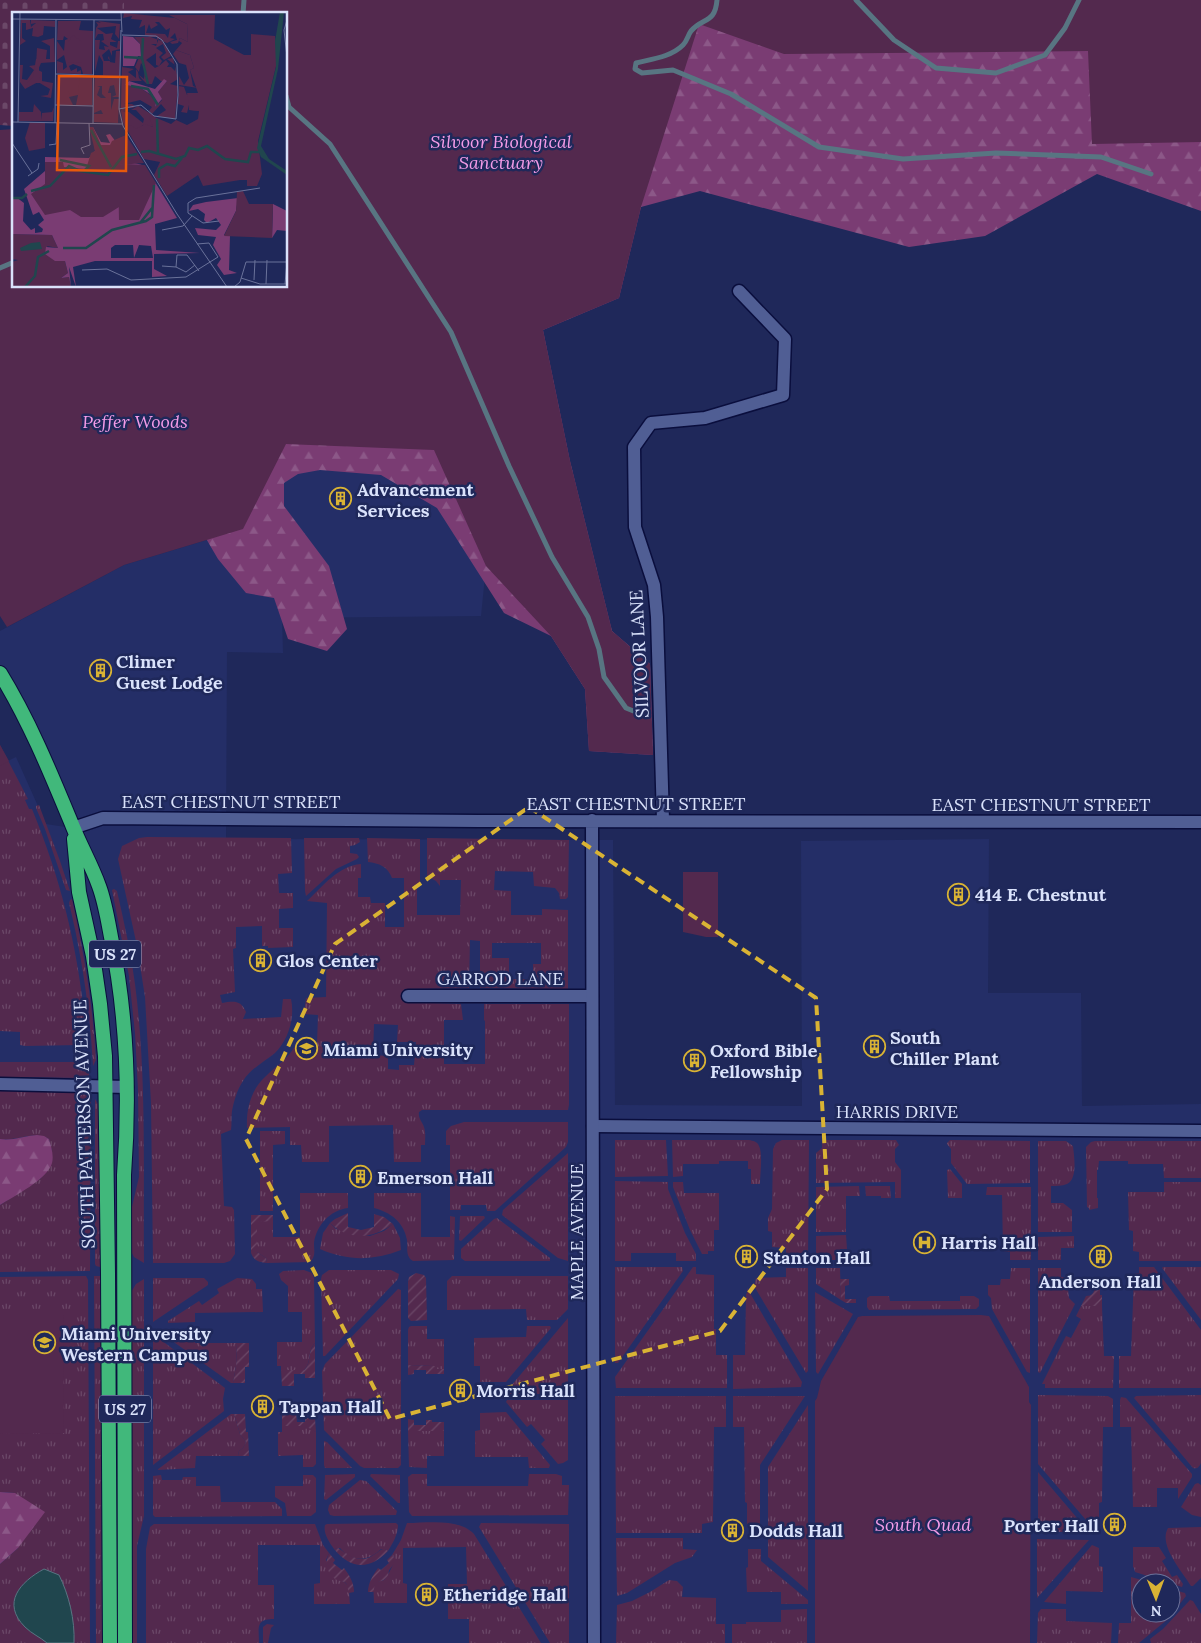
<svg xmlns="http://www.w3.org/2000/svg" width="1201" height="1643" font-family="Lora,serif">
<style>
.built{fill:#242e67;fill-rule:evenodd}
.grass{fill:url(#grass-tufts);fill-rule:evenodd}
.forest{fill:url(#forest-firs)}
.cemetery{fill:url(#cemetery-stones)}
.park{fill:#53294e}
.garden{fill:url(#garden-furrows)}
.water{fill:#20464e;stroke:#587582}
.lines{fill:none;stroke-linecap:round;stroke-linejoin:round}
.stream{stroke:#587582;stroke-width:5}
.minor-casing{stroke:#0a0e3d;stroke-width:15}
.tertiary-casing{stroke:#0a0e3d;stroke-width:15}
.trunk-casing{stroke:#0a0e3d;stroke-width:16}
.minor{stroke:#505e94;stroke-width:12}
.tertiary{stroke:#505e94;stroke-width:12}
.trunk{stroke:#41b87b;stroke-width:14}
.marked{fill:none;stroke:#d9b334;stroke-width:4;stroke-dasharray:10 6;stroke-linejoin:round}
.labels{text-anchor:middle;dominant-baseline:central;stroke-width:5;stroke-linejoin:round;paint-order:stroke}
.shield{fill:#1f285a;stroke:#a2aacb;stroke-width:1}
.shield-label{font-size:16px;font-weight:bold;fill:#dae2fb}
.park-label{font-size:18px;font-style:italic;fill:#f39be7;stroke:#1f285a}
.poi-label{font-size:18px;font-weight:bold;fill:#dae2fb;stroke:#1f285a;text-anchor:start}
.street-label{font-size:18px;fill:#dae2fb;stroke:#1f285a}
.inset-river{fill:none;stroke:#20464e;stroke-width:2.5}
.inset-road{fill:none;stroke:#6a729a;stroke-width:1}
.view{fill:#e8590c;fill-opacity:0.15;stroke:#e8590c;stroke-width:2.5}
.inset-edge{fill:none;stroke:#dae2fb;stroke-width:2.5}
</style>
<defs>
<pattern id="grass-tufts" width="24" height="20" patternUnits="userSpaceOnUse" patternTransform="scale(1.25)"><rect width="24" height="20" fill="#53294e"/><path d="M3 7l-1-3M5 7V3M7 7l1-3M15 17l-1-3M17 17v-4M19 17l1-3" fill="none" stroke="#6b4868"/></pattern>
<pattern id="forest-firs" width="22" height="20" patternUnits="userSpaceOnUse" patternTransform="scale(1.25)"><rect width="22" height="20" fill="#7a3c73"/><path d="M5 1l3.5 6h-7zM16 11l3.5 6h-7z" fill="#8c5888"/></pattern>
<pattern id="cemetery-stones" width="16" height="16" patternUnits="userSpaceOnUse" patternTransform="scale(1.25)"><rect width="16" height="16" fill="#53294e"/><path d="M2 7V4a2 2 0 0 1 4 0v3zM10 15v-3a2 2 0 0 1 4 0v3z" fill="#6b4868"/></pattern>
<pattern id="garden-furrows" width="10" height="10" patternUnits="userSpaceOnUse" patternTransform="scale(1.25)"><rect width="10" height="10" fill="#53294e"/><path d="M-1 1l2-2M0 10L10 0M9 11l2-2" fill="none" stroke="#6b4868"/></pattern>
</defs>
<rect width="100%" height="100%" fill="#1f285a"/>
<path class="built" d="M 286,444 L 435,450 L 486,566 L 481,616 L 282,618 L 283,653 L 227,652 L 226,839 L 613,840 L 615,1105 L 802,1106 L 801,841 L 989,839 L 988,993 L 1081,993 L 1082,1106 L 1201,1104 L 1201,1643 L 0,1643 L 0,746 L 8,761 L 16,757 L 46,824 L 72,828 L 0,673 L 0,631 L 124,565 L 243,529 ZM 1141,1583 L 1171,1583 L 1171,1613 L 1141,1613 Z"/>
<path class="grass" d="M 0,745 L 28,799 L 25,800 L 29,809 L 32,809 C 64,887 80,958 87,1042 L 80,1045 L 25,1046 L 20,1045 L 20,1032 L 0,1031 Z
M 39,805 L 60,861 L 70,891 L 66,890 L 45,829 L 36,808 L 36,806 Z
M 147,837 L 291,838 L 292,873 L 278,874 L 279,893 L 293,893 L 293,908 L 279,909 L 279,928 L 293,928 L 293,947 L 268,948 L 268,946 L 262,946 L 262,926 L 236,927 L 236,948 L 233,949 L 235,992 L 220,995 L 222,1003 C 234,1001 241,1000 246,1012 L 243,1019 L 281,1017 L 283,999 L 291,999 C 295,1017 289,1039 275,1053 C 264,1062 250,1069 243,1081 C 237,1090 234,1101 232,1111 C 231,1117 232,1124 231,1130 L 221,1134 L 224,1206 L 232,1207 L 234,1210 L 235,1254 L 230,1261 L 224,1263 L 153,1263 L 151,1103 L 145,997 L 137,946 L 118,859 L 122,846 L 139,838 Z
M 304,838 L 359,838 L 360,842 L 355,845 L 350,846 L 350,853 L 357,854 L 359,857 L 357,859 L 336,869 L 306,896 L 305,891 Z
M 367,838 L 420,839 L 420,886 L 417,887 L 417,915 L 460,915 L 461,880 L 440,880 L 440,886 L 436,881 L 427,876 L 427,838 L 569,840 L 568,897 L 566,899 L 560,899 L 559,893 L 555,888 L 534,886 L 533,872 L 495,871 L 494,890 L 511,891 L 511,915 L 542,915 L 542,909 L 568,910 L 568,989 L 480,988 L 480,941 L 470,940 L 469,988 L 404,989 L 405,1002 L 461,1004 L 463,1020 L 444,1020 L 444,1064 L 485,1064 L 485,1021 L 484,1020 L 484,1004 L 569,1004 L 569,1105 L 568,1110 L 422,1110 L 419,1112 C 418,1119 422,1121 424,1127 C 426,1133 425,1139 425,1145 L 421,1145 L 421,1162 L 394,1162 L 393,1125 L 329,1126 L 329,1162 L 302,1162 L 301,1145 L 290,1145 L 290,1127 L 247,1128 C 246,1109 251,1090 265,1077 C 276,1066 288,1059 295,1046 L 317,1045 L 318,1015 L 304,1014 L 306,998 L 326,997 L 327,903 L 307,901 C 323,886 338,866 361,864 L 361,878 L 358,878 L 358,897 L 370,897 L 371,903 L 385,903 L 385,927 L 404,927 L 404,878 L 392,878 C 388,867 379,863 368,862 ZM 492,943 L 541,943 L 541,964 L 533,964 L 533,979 L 509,979 L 509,958 L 492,958 ZM 374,1024 L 398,1025 L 397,1042 L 416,1042 L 414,1065 L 399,1065 L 399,1070 L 388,1069 L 388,1056 L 373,1055 Z
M 114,889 L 117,891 C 124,922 131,953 135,984 C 147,1076 143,1171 144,1263 L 134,1257 L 131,1251 L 131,1211 L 139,1177 L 138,1090 L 135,1033 L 129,976 L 112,890 Z
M 72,899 C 84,953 93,1005 96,1060 L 93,1066 C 90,1011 82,956 69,903 L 70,900 Z
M 0,1062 L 89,1062 L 89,1078 L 0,1077 Z
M 16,1090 L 87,1093 L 91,1095 L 90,1271 L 0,1272 L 0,1205 L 41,1178 L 52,1152 L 49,1139 C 33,1130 16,1142 0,1139 L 0,1091 Z
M 95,1099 L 98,1104 L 99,1109 L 100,1267 L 96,1266 L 95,1264 Z
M 464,1122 L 568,1122 L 568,1142 L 566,1147 L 495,1211 L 487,1211 L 486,1205 L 461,1205 L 461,1210 L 450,1210 L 450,1145 L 446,1145 L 446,1131 L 451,1126 Z
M 260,1131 L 285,1131 L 285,1144 L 273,1145 L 273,1211 L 260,1211 Z
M 615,1140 L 666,1140 L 668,1176 L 615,1177 Z
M 672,1140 L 749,1140 C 753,1141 757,1141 759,1146 C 763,1153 760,1175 760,1184 L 751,1184 L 751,1169 L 748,1169 L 748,1161 L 719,1161 L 719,1164 L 683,1164 L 683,1176 L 673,1177 Z
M 782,1140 L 809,1140 L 808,1260 L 786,1260 L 786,1248 L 772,1247 L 772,1232 L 768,1231 L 768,1218 L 772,1209 L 773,1149 L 776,1143 Z
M 822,1140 L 896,1140 L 899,1145 L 895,1149 L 895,1162 L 901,1170 L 901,1198 L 895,1198 L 895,1182 L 816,1183 L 816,1153 L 822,1148 Z
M 950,1140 L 1030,1141 L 1030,1183 L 967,1184 L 951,1163 L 951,1149 L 947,1144 L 947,1143 Z
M 1038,1141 L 1066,1141 L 1073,1146 C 1074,1156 1078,1179 1067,1184 C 1062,1186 1056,1186 1051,1186 L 1051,1203 L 1063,1203 L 1072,1210 L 1072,1232 L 1038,1232 Z
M 1095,1141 L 1201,1141 L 1201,1178 L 1164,1178 L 1163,1164 L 1128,1164 L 1128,1161 L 1099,1161 L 1098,1170 L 1097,1170 L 1097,1198 L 1098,1198 L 1098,1208 L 1089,1210 L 1089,1208 L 1087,1207 L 1086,1147 L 1091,1142 Z
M 568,1153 L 568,1261 L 558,1258 L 502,1215 L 503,1210 Z
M 950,1169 L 962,1184 L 962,1198 L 948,1198 L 947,1170 Z
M 615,1181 L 668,1182 L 668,1189 L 685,1233 L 696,1254 L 696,1261 L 676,1261 L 676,1253 L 631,1253 L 631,1261 L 615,1261 Z
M 673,1182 L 683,1182 L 684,1193 L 719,1193 L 719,1230 L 714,1230 L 714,1251 L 708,1251 L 708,1254 L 702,1254 L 690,1230 L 673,1187 Z
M 1164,1182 L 1201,1182 L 1201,1261 L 1139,1261 L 1139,1252 L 1133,1251 L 1133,1231 L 1129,1230 L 1128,1192 L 1164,1192 Z
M 859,1186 L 860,1196 L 846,1196 L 846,1232 L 816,1232 L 816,1187 Z
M 865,1186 L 890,1186 L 891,1198 L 881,1198 L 881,1196 L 866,1196 Z
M 987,1187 L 1031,1187 L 1031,1260 L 1010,1260 L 1010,1252 L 1003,1251 L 1002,1195 L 986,1195 Z
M 300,1193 L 348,1193 L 348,1208 C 330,1210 316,1226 314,1243 C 314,1251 316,1256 310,1262 L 267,1263 L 266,1258 L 257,1252 L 257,1221 L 273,1221 L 273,1237 L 300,1237 Z
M 374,1193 L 421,1193 L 421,1237 L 450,1237 L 450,1216 L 455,1217 L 454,1260 L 413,1261 C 405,1256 408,1248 407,1240 C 404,1222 390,1212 374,1208 Z
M 460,1216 L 484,1216 L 485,1218 L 461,1241 L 459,1240 Z
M 497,1218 L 550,1258 L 550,1261 L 465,1261 L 461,1258 L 461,1249 L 494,1219 Z
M 330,1223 L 336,1229 L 370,1236 L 384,1231 L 393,1224 L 400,1238 L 401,1250 C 374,1261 347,1261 320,1249 L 323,1233 Z
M 846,1235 L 847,1249 L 840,1249 L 840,1260 L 816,1260 L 816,1236 Z
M 1074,1236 L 1074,1248 L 1061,1248 L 1061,1260 L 1038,1260 L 1038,1237 Z
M 615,1267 L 682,1267 L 683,1271 L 618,1363 L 615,1363 Z
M 693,1267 L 696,1267 L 696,1274 L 714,1275 L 714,1329 L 716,1329 L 716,1355 L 727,1355 L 727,1388 L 616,1388 L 615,1377 Z
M 1139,1267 L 1154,1267 L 1201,1330 L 1201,1388 L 1119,1388 L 1119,1356 L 1131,1356 L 1134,1274 L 1139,1273 Z
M 1163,1267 L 1201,1267 L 1201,1320 L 1162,1268 Z
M 786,1268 L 808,1268 L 808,1371 L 806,1373 L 754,1286 L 756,1278 L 786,1277 Z
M 816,1268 L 840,1268 L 841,1300 L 816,1284 Z
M 1011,1268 L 1030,1268 L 1030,1373 L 1027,1372 L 992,1309 L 991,1298 L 988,1295 L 988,1285 L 1000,1285 L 1001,1279 L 1010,1279 Z
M 1038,1268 L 1061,1268 L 1061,1277 L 1067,1278 L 1069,1298 L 1075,1304 L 1040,1373 L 1038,1372 Z
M 304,1270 L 312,1273 L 314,1278 L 315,1343 C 307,1350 312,1363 304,1370 L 281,1370 L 281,1366 L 277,1366 L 277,1342 L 302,1342 L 302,1312 L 288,1312 L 288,1286 L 281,1280 L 279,1274 L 283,1271 Z
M 329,1270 L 391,1270 L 399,1274 L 398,1279 L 325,1356 L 323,1356 L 321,1279 L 322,1275 Z
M 86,1276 L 88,1280 L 90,1643 L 0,1643 L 0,1564 L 18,1548 L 15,1493 L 0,1492 L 0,1277 Z
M 94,1276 L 101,1276 L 102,1643 L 96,1643 Z
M 452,1276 L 568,1276 L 568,1309 L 557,1320 L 527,1320 L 526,1309 L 447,1310 L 447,1281 Z
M 153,1278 L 204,1278 L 208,1282 L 208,1285 L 153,1322 Z
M 237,1278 L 252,1279 L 256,1284 L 256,1289 L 262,1289 L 263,1312 L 195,1313 L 195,1322 L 168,1323 L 168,1321 L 199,1301 L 202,1305 L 219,1293 L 217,1289 Z
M 144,1279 L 144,1516 L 137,1546 L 137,1643 L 132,1643 L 130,1294 L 136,1284 Z
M 747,1288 L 802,1382 L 801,1387 L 733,1389 L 733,1355 L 745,1355 L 746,1294 L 747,1293 Z
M 398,1289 L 401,1290 L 401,1465 L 398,1468 L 364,1468 L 360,1466 L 324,1430 L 322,1371 L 325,1364 Z
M 815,1292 L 853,1314 L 818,1374 L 816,1372 Z
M 870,1296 L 889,1296 L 890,1301 L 960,1301 L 960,1296 L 974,1296 L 979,1299 L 979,1306 L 976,1309 L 869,1310 L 867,1307 L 867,1298 Z
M 1081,1306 L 1102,1306 L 1104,1356 L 1114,1356 L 1113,1388 L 1045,1388 L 1045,1384 L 1042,1384 L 1066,1336 L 1071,1338 L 1081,1319 L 1076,1316 Z
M 568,1318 L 568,1389 L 564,1394 L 507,1394 L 506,1392 Z
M 411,1326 L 427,1326 L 427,1339 L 444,1339 L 444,1369 L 435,1369 L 434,1366 L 408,1365 L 408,1330 L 409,1327 Z
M 527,1326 L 550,1326 L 551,1328 L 506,1382 L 480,1382 L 480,1366 L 474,1366 L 474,1338 L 526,1337 Z
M 157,1329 L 195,1330 L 195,1343 L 237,1343 L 236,1366 L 233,1383 L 231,1383 L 157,1330 Z
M 153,1334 L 225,1388 L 223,1399 L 224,1411 L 153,1465 Z
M 1038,1395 L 1108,1396 L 1113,1399 L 1113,1427 L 1103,1427 L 1102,1502 L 1099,1503 L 1099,1525 L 1092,1527 L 1038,1464 Z
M 1201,1395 L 1201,1463 C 1199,1467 1198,1469 1193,1468 L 1134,1398 L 1136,1396 Z
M 615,1396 L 726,1396 L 726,1427 L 714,1427 L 713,1522 L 702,1524 L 702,1533 L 616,1533 Z
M 733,1396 L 805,1396 L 760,1465 L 760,1524 L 747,1524 L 747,1503 L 745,1502 L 744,1427 L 733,1427 Z
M 1121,1397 L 1126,1398 L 1192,1474 L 1192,1477 L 1178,1499 L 1178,1488 L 1157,1488 L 1157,1507 L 1133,1507 L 1131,1427 L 1120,1427 L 1120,1400 Z
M 507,1400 L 568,1400 L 568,1460 L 563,1463 L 558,1464 L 541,1444 L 545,1440 L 531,1424 L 527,1427 L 506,1402 Z
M 808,1405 L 808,1591 L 768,1557 L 768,1467 Z
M 506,1412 L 550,1465 L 549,1468 L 529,1468 L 528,1457 L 475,1457 L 475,1431 L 480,1430 L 480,1413 Z
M 231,1414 L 234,1414 L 240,1434 L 246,1442 L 243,1448 L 239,1451 L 238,1456 L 196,1456 L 195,1468 L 157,1470 Z
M 305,1425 L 316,1432 L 316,1464 L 313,1467 L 303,1467 L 303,1455 L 278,1456 L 278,1432 L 282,1432 L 282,1426 Z
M 408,1431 L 444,1431 L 444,1456 L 427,1456 L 427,1468 L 409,1467 Z
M 324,1441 L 327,1442 L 352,1468 L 325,1468 L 324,1465 Z
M 1038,1472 L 1089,1532 L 1038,1532 Z
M 355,1474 L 355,1477 L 326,1500 L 324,1499 L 325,1475 Z
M 371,1474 L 400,1475 L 400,1503 L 398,1503 L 370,1476 Z
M 412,1474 L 427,1474 L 427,1486 L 528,1486 L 529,1474 L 556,1474 L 562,1476 L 562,1485 L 569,1485 L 568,1515 L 412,1516 L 409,1512 L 408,1477 Z
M 161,1475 L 162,1480 L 182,1480 L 183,1477 L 196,1477 L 196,1486 L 220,1486 L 221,1502 L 275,1502 L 282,1509 L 282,1516 L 155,1517 L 153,1515 L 153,1476 Z
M 303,1475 L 313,1475 L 316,1478 L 316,1512 L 311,1516 L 287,1516 L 285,1503 L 275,1497 L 275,1486 L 303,1486 Z
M 360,1480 L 366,1481 L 397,1511 L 396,1515 L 334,1516 L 330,1515 L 328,1510 L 329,1505 Z
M 1198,1483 L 1201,1485 L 1201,1517 L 1192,1515 L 1181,1507 L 1195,1484 Z
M 396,1523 L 398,1525 C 398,1534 393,1543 388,1551 L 385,1549 L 381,1549 C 368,1562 352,1562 340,1548 L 334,1549 C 329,1542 323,1533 325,1525 L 327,1524 Z
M 407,1523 C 428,1523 459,1518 474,1534 L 541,1643 L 469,1643 L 469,1619 L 448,1619 L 448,1584 L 467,1584 L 466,1547 L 403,1548 L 403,1583 L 407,1584 L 407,1603 L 374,1603 C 374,1598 373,1591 374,1586 C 375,1580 380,1582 384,1580 C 387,1578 395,1562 395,1558 L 392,1555 L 401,1540 Z
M 481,1523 L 569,1524 L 569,1643 L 550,1643 L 479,1527 Z
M 154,1524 L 315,1524 L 323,1545 L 329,1553 L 326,1560 L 338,1580 C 351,1581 349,1594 350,1604 L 314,1604 L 314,1584 L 320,1583 L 320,1545 L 258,1545 L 258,1585 L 274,1585 L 274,1619 C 255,1619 259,1628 259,1643 L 146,1643 L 146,1549 L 150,1527 Z
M 1201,1527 L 1201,1578 L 1193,1586 L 1191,1586 C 1182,1571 1158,1545 1168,1528 Z
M 616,1538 L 683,1538 L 683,1549 L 697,1550 L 692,1557 L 675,1563 L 627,1593 L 617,1596 Z
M 1037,1539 L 1089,1540 L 1037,1598 Z
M 1092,1545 L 1099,1548 L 1099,1566 L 1103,1567 L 1103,1592 L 1066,1591 L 1066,1604 L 1044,1602 Z
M 1133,1547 L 1159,1547 L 1166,1558 L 1162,1561 L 1172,1577 L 1177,1575 L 1183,1584 L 1182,1587 L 1135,1572 L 1134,1568 L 1133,1567 Z
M 748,1549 L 761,1549 L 761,1561 L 808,1600 L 808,1604 L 781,1604 L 781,1592 L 747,1592 L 746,1568 L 748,1567 Z
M 1131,1577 L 1152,1583 L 1141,1583 L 1141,1613 L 1171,1613 L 1171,1589 L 1185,1593 L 1186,1596 L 1168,1619 L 1139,1643 L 1118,1643 L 1119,1623 L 1131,1623 Z
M 669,1580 L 677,1581 L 683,1587 L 682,1597 L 716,1598 L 716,1624 L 725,1624 L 725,1643 L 616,1643 L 617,1605 L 632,1601 L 650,1592 Z
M 1190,1600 L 1193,1601 L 1201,1614 L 1201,1643 L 1151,1643 L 1150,1639 L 1163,1629 Z
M 807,1609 L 807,1643 L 732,1643 L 732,1624 L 746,1624 L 746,1622 L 781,1622 L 781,1610 Z
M 1041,1609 L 1066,1609 L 1066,1621 L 1112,1623 L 1111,1643 L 1037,1643 L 1038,1613 Z
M 267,1624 L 274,1625 L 271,1628 L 268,1643 L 263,1643 L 263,1627 Z"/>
<path class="forest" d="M 16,0 L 1201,0 L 1201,211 L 1097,174 L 985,236 L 909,247 L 700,191 L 641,207 L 619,298 L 543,330 L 570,461 L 612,631 L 650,664 L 653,755 L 589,751 L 585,689 L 551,636 L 504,613 L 437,508 L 381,475 L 320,470 L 298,474 L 284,483 L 284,506 L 329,566 L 347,629 L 327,651 L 288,639 L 274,598 L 246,593 L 218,559 L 184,501 L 287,383 L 286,14 L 16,14 Z
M 37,1135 L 44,1136 L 49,1139 C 51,1146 54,1155 52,1163 C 48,1179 14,1196 0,1205 L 0,1139 C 12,1141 24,1136 37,1135 Z
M 0,1492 L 15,1493 L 45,1512 L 18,1548 L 0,1564 Z"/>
<path class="cemetery" d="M 0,0 L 124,0 L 124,14 L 14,14 L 14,126 L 0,125 Z"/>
<path class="park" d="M 124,0 L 1201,0 L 1201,142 L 1092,144 L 1088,51 L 784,54 L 699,24 L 641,207 L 619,298 L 543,330 L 570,461 L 612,631 L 650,664 L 653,755 L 589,751 L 585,689 L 551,636 L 486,566 L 434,450 L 286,444 L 243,529 L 124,565 L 7,627 L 0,616 L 0,130 L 14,129 L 14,286 L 286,286 L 286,14 L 124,14 Z
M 0,745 L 9,761 L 0,766 Z
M 718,872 L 718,937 L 706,937 L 683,932 L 683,872 Z
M 0,1315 L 63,1315 L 64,1433 L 0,1434 Z
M 981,1315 L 989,1316 L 1029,1387 L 1029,1402 L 1031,1405 L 1030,1643 L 815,1643 L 815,1401 L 817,1398 L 821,1381 L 858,1317 L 862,1316 Z"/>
<path class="garden" d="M 348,1213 L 348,1227 L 361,1230 L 374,1227 L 374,1214 L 384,1217 L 393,1224 C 373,1239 348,1241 330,1223 L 335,1219 Z
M 251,1215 L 273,1215 L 273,1221 L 257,1222 L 257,1252 L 266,1258 L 267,1263 C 259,1262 254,1261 251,1253 Z
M 416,1273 L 424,1275 L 426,1278 L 427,1320 L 411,1321 L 408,1318 L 408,1282 L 409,1277 Z
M 840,1279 L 849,1279 L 849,1285 L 845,1286 L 845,1299 L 856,1299 L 856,1303 L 846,1303 L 841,1300 Z
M 1095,1287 L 1100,1287 L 1100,1295 L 1102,1295 L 1102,1306 L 1081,1306 L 1086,1296 C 1092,1296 1094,1293 1095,1287 Z
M 237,1343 L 249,1343 L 249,1367 L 245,1367 L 245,1383 L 233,1383 L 236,1366 Z
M 315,1343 L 315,1378 L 305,1378 L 305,1374 L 294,1374 L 294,1386 L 282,1386 L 281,1370 L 304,1370 C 312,1363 307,1351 315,1343 Z
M 408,1365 L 435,1366 L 435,1369 L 444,1369 L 444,1374 L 426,1374 L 426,1370 L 414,1370 L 414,1374 L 408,1375 Z
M 282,1413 L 296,1413 L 297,1422 L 305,1422 L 305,1418 L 315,1418 L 316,1432 C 312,1431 309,1427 305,1426 L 282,1426 Z
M 234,1414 L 245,1414 L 246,1432 L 248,1432 L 249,1456 L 238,1456 L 239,1451 L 243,1448 L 246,1442 L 240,1434 Z
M 408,1419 L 414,1420 L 414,1425 L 426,1425 L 426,1420 L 432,1420 L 432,1422 L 444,1422 L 444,1431 L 408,1431 Z
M 338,1548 C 350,1556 361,1565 375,1554 C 380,1551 380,1549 385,1549 L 388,1551 C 370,1570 351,1570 334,1549 Z
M 329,1553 L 335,1560 L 333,1563 L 342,1570 L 344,1568 C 350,1576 354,1583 354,1592 L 349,1593 L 346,1583 C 343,1581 338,1581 335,1579 C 326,1572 325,1562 329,1553 Z
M 392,1555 L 395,1558 L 396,1562 C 394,1564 392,1566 390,1569 C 388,1571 389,1575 387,1577 C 381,1585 374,1577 374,1592 L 368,1592 C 368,1583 373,1575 378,1568 L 381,1570 L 389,1563 L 387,1560 Z"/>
<path class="water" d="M 44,1569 L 59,1575 C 69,1595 75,1620 74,1643 L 47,1643 C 40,1637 32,1634 25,1627 C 1,1603 20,1582 44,1569 Z"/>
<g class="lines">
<path class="stream" d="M 717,0 C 715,24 703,17 691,31 C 688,35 687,41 683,45 C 671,57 652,59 636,63 L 635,69 L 642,73 L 673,70 L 731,94 L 819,147 L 903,159 L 996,153 L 1101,157 L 1151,174
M 856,0 L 894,40 L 936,68 L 996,73 L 1045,55 L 1065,28 L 1079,0
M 243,14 L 244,0
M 286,96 L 289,107 L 330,144 L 451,332 L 509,466 L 552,557 L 588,617 L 599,649 L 604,677 L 626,708 L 636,712
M 0,268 L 14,262"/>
<defs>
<path id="minor" d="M 663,820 L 657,617 L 654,585 L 635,527 L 634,447 L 651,423 L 705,418 L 783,395 L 785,339 L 739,291
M 408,996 L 592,996
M 593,1126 L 1201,1131"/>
<path id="tertiary" d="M 592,820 L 594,1643
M 73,828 L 103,818 L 478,821 L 1201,822
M 0,1084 L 127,1087"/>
<path id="trunk" d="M 0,673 C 30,722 51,774 73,827 C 81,847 92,866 99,886 C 105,902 108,921 111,937 C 127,1015 130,1096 124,1175 L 125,1643
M 74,839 L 79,892 L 93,956 L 100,1004 L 105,1056 L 108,1273 L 110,1643"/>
</defs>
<use href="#minor" class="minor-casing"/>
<use href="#tertiary" class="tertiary-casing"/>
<use href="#trunk" class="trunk-casing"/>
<use href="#minor" class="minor"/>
<use href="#tertiary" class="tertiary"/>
<use href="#trunk" class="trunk"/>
</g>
<path class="marked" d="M 529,807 L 816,998 L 827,1189 L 720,1331 L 390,1419 L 246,1139 L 335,944 Z"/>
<defs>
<symbol id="building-ring" viewBox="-11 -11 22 22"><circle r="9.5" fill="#1f285a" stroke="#d9b334" stroke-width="1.5"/><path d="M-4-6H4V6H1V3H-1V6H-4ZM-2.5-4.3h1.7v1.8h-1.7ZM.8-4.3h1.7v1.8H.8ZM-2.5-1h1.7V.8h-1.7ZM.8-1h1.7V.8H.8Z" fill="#d9b334"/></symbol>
<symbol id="university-ring" viewBox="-11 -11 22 22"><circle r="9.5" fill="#1f285a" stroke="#d9b334" stroke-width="1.5"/><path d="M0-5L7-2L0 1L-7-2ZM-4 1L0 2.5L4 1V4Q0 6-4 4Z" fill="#d9b334"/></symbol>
<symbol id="hospital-ring" viewBox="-11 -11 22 22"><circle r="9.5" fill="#1f285a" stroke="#d9b334" stroke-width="1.5"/><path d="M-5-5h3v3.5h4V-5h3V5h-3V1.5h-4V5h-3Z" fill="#d9b334"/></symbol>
</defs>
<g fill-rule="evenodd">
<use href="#building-ring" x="328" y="486" width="25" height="25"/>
<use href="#building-ring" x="88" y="658" width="25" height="25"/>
<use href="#building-ring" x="946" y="882" width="25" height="25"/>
<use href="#building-ring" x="248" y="948" width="25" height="25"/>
<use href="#building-ring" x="862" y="1034" width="25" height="25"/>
<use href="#university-ring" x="294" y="1036" width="25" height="25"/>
<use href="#building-ring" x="682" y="1048" width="25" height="25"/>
<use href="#building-ring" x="348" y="1164" width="25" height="25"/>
<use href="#hospital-ring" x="912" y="1230" width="25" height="25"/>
<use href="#building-ring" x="1088" y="1244" width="25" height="25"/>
<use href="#building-ring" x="734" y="1244" width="25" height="25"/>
<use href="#university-ring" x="32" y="1330" width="25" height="25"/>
<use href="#building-ring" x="448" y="1378" width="25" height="25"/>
<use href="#building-ring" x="250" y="1394" width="25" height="25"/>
<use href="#building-ring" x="1102" y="1512" width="25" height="25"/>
<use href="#building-ring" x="720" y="1518" width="25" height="25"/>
<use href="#building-ring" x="414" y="1582" width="25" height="25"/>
</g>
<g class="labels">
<g class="shield">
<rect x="89" y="940.5" width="52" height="27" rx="4"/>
<rect x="99" y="1395.5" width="52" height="27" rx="4"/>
</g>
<g class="shield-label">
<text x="115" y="954">US 27</text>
<text x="125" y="1409">US 27</text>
</g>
<g class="park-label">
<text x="501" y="141">Silvoor Biological<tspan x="501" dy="21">Sanctuary</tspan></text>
<text x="135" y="421">Peffer Woods</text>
<text x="923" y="1524">South Quad</text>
</g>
<g class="poi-label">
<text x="357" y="489">Advancement<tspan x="357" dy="21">Services</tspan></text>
<text x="116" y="661">Climer<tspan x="116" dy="21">Guest Lodge</tspan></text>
<text x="975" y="894">414 E. Chestnut</text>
<text x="276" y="960">Glos Center</text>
<text x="890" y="1037">South<tspan x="890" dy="21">Chiller Plant</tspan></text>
<text x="323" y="1049">Miami University</text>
<text x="710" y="1050">Oxford Bible<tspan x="710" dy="21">Fellowship</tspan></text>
<text x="377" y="1177">Emerson Hall</text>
<text x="941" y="1242">Harris Hall</text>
<text x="763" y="1257">Stanton Hall</text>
<text x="1100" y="1281" text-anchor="middle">Anderson Hall</text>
<text x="61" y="1333">Miami University<tspan x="61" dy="21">Western Campus</tspan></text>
<text x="476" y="1390">Morris Hall</text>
<text x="279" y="1406">Tappan Hall</text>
<text x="1099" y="1525" text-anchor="end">Porter Hall</text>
<text x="749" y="1530">Dodds Hall</text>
<text x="443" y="1594">Etheridge Hall</text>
</g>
<g class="street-label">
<text transform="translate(639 654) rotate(-93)">SILVOOR LANE</text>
<text x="231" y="801">EAST CHESTNUT STREET</text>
<text x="636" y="803">EAST CHESTNUT STREET</text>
<text x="1041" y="804">EAST CHESTNUT STREET</text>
<text x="500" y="978">GARROD LANE</text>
<text x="897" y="1111">HARRIS DRIVE</text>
<text transform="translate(84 1124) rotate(-92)">SOUTH PATTERSON AVENUE</text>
<text transform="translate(576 1232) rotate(-90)">MAPLE AVENUE</text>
</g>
</g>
<g transform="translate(12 12)">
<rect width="275" height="275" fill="#1f285a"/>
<path d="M 112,1 L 163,6 L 175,12 L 176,30 L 168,26 L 166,31 L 160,32 L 158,30 L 165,28 L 163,21 L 158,26 L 163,27 L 155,31 L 133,23 L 133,13 L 127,16 L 130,8 L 119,7 L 120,4 L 111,6 ZM 143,10 L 147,10 L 154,18 L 158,16 L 156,26 L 153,22 L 134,21 L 137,12 L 139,17 L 146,13 ZM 9,8 L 18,8 L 19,15 L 24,11 L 19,12 L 19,8 L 43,9 L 43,15 L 32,14 L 31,23 L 26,25 L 20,24 L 21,16 L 14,18 L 14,11 L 10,11 L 10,26 L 14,29 L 8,33 ZM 46,9 L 69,9 L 67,18 L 81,19 L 80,62 L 71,62 L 69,55 L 61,52 L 57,54 L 59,59 L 65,56 L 65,60 L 69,58 L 69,62 L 45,61 L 45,49 L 51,51 L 51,58 L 55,55 L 52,43 L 45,48 L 45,29 L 52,39 L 53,28 L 56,27 L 52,24 L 51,28 L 45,28 ZM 86,9 L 108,12 L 107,27 L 103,22 L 104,14 L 85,16 L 94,22 L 101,21 L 99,27 L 105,30 L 98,30 L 98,33 L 105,36 L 106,29 L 108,29 L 108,37 L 100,39 L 100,44 L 97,37 L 90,43 L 92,49 L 98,49 L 96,46 L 97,44 L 98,50 L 103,51 L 104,39 L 108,39 L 107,85 L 100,85 L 104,83 L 102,73 L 98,74 L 96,81 L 99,81 L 99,98 L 102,87 L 107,87 L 106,111 L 82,110 L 82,102 L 91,102 L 89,98 L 82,101 L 82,86 L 94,86 L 90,82 L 90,74 L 85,74 L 88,75 L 85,83 L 89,86 L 82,86 L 83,63 L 91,63 L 91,50 L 87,43 L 83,60 L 83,28 L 88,28 L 87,37 L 93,38 L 92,34 L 97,35 L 89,29 L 92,28 L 91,22 L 86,22 L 83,27 L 84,16 L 86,13 L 84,10 L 89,11 ZM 122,25 L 145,25 L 145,32 L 139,32 L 144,34 L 147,26 L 154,34 L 159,44 L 152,48 L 149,45 L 154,41 L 151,32 L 144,36 L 151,41 L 147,45 L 150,49 L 147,54 L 144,53 L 144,41 L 134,48 L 143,56 L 147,54 L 154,48 L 157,52 L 155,55 L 159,55 L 163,59 L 163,53 L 155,47 L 161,46 L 166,67 L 158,72 L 166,74 L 163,107 L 145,104 L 154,98 L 149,92 L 140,102 L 137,99 L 140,95 L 128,88 L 112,92 L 120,92 L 123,94 L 121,96 L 109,96 L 110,55 L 122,57 L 116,60 L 124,66 L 124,57 L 126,60 L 127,66 L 130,69 L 116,69 L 113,73 L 127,75 L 140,84 L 144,89 L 143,95 L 150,88 L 146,80 L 155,69 L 149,69 L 143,64 L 140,72 L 135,72 L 129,66 L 127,63 L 132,67 L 133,57 L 129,51 L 127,60 L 123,55 L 129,41 L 128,32 ZM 42,26 L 43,50 L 29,51 L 26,58 L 30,60 L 30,69 L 41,71 L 39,86 L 28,84 L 36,83 L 38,77 L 26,70 L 13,77 L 8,70 L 8,53 L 11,53 L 10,67 L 15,68 L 22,58 L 17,54 L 24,53 L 25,36 L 35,38 L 34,47 L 38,47 L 38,34 L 29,29 ZM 164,38 L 178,43 L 182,56 L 178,58 L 181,74 L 186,76 L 167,73 L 167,64 L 172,73 L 177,66 L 174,53 L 167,51 L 161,42 ZM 45,63 L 80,64 L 80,93 L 64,93 L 66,83 L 57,85 L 61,93 L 44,93 ZM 167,74 L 172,75 L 175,83 L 178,81 L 187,99 L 177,98 L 177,93 L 175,101 L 169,100 L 172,94 L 166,92 ZM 22,92 L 29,100 L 29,108 L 30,101 L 40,100 L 42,95 L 41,109 L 7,109 L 7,100 L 21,100 ZM 126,94 L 144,105 L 138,105 L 142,115 L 131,113 L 125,119 L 114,117 L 111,110 L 110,104 L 109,99 L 110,97 L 117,98 L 109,99 L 117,100 L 131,111 L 132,107 L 124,98 L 119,98 ZM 0,222 L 40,223 L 46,236 L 35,234 L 39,243 L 53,249 L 56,261 L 49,266 L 57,265 L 59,275 L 0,275 L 0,250 L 6,248 L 0,247 Z" fill="#53294e" fill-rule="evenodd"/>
<path d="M 111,24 L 121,25 L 128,32 L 129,44 L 126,44 L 122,54 L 111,54 ZM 152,67 L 155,69 L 146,80 L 150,87 L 143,95 L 144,90 L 141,84 L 127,75 L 113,73 L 117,69 L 143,77 ZM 81,115 L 89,130 L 98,131 L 94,123 L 98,122 L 119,150 L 130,153 L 108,208 L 126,208 L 138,175 L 143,170 L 165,206 L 143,212 L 144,238 L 188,241 L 142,242 L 142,257 L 155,264 L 140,265 L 140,249 L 83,249 L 61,255 L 64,275 L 57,255 L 59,275 L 57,265 L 49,266 L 56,261 L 53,249 L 43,249 L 33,242 L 34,235 L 46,236 L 40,223 L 0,222 L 0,185 L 4,185 L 12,191 L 11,209 L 19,218 L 23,216 L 23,221 L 30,220 L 31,217 L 26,213 L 32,208 L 27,200 L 21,203 L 12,177 L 33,159 L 33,145 L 77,146 L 83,139 ZM 103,233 L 121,233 L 122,246 L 127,233 L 139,234 L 141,246 L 99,246 L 99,236 ZM 226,186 L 224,199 L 212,223 L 218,224 L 217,258 L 225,261 L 212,263 L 205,253 L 209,247 L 201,233 L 204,225 L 186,223 L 183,216 L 204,218 L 209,213 L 204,206 L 195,211 L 192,208 L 193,202 L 186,197 L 177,199 L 181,193 L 194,190 ZM 261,192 L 275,199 L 275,219 L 265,218 L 260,226 Z" fill="#7a3c73" fill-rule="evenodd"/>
<path d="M 18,110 L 33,111 L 33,136 L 17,139 L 13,126 ZM 112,152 L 133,153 L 144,171 L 127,208 L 107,208 L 106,153 Z" fill="#53294e"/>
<path d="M 157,3 L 203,3 L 202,27 L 232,43 L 239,43 L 239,22 L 263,24 L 265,50 L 246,129 L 250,162 L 245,174 L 235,174 L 235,168 L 228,168 L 191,174 L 186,163 L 155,184 L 142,163 L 148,150 L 132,147 L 114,116 L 119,113 L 124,117 L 133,112 L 141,115 L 137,105 L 140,104 L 159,112 L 164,108 L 175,113 L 186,107 L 187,99 L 178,98 L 175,81 L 186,81 L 178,58 L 182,56 L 178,43 L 164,38 L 170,31 L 167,29 L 168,26 L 176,30 L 175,12 ZM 61,23 L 70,30 L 70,51 L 56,50 L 56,30 ZM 24,47 L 27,47 L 27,65 L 31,71 L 15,71 L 21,65 ZM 56,63 L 68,63 L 66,83 L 58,83 L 56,79 ZM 77,115 L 81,115 L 89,133 L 98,133 L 100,129 L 114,123 L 132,151 L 107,153 L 107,195 L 91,205 L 69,205 L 58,198 L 33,203 L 19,182 L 33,172 L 33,150 L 51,150 L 52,155 L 74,157 L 79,141 L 83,139 ZM 231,179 L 237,192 L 261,192 L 260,226 L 212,224 L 224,199 L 225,180 Z" fill="#53294e"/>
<path d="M 268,0 L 272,0 L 266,57 L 249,134 L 257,147 L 275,159 L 275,163 L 249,145 L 245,136 L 264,55 L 263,29 ZM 19,231 L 28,230 L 30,237 L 9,239 L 8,236 Z" fill="#20464e"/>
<path class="inset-river" d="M 112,45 L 130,46 L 136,72M 130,46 L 131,26M 119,74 L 136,77 L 146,93M 145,107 L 146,143M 79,118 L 99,155M 129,140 L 137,139 L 164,147 L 173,144 L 177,136 L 186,138 L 195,134 L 213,147 L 236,150 L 239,140 L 247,140M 48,148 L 77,154 L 73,158M 147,166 L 147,157 L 155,152 L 163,154 L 170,146M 19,179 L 38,174 L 57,154 L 68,159 L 96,163 L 110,145 L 125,142M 0,186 L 10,186 L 15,182M 128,211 L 141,195M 51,236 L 74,236 L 100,218 L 134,209 L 140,205 L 142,173M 13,275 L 23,264 L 26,245 L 37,239"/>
<path class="inset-road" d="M 109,0 L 110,20M 117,0 L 242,0M 0,7 L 109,8M 275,8 L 272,18 L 275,45M 109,18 L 107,97 L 111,114 L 165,202 L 215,275M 43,62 L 81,63M 43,93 L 81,94M 107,97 L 129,93 L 142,104 L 164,107 L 166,83 L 165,52 L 150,28 L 144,24 L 110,23M 0,110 L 110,112M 6,110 L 8,0M 43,111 L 44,7M 81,112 L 82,8M 0,131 L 20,161M 37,133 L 44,132 L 45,111M 72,142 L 69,136 L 78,133 L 77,111M 16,164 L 26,157 L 27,151M 207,209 L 191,211 L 176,201 L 176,191 L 184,186 L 248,176M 150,218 L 171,214 L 180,204M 150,254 L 164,255 L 174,260 L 183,253M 164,255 L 165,243 L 175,243 L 187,259M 70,258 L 95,257 L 119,268 L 174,265 L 206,245 L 197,231 L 185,232M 229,266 L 248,272 L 275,272M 242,268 L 243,248M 254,272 L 255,248M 273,272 L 275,250M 222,275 L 228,270 L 234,250 L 275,250"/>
<path class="view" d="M 47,64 L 115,65 L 114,159 L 45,158 Z"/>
<rect width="275" height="275" class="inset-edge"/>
</g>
<g transform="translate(1156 1598) rotate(179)"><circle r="24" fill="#1f285a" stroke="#6a729a"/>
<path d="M0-4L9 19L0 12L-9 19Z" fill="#d9b334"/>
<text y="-8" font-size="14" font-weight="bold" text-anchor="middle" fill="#dae2fb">N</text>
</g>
</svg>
